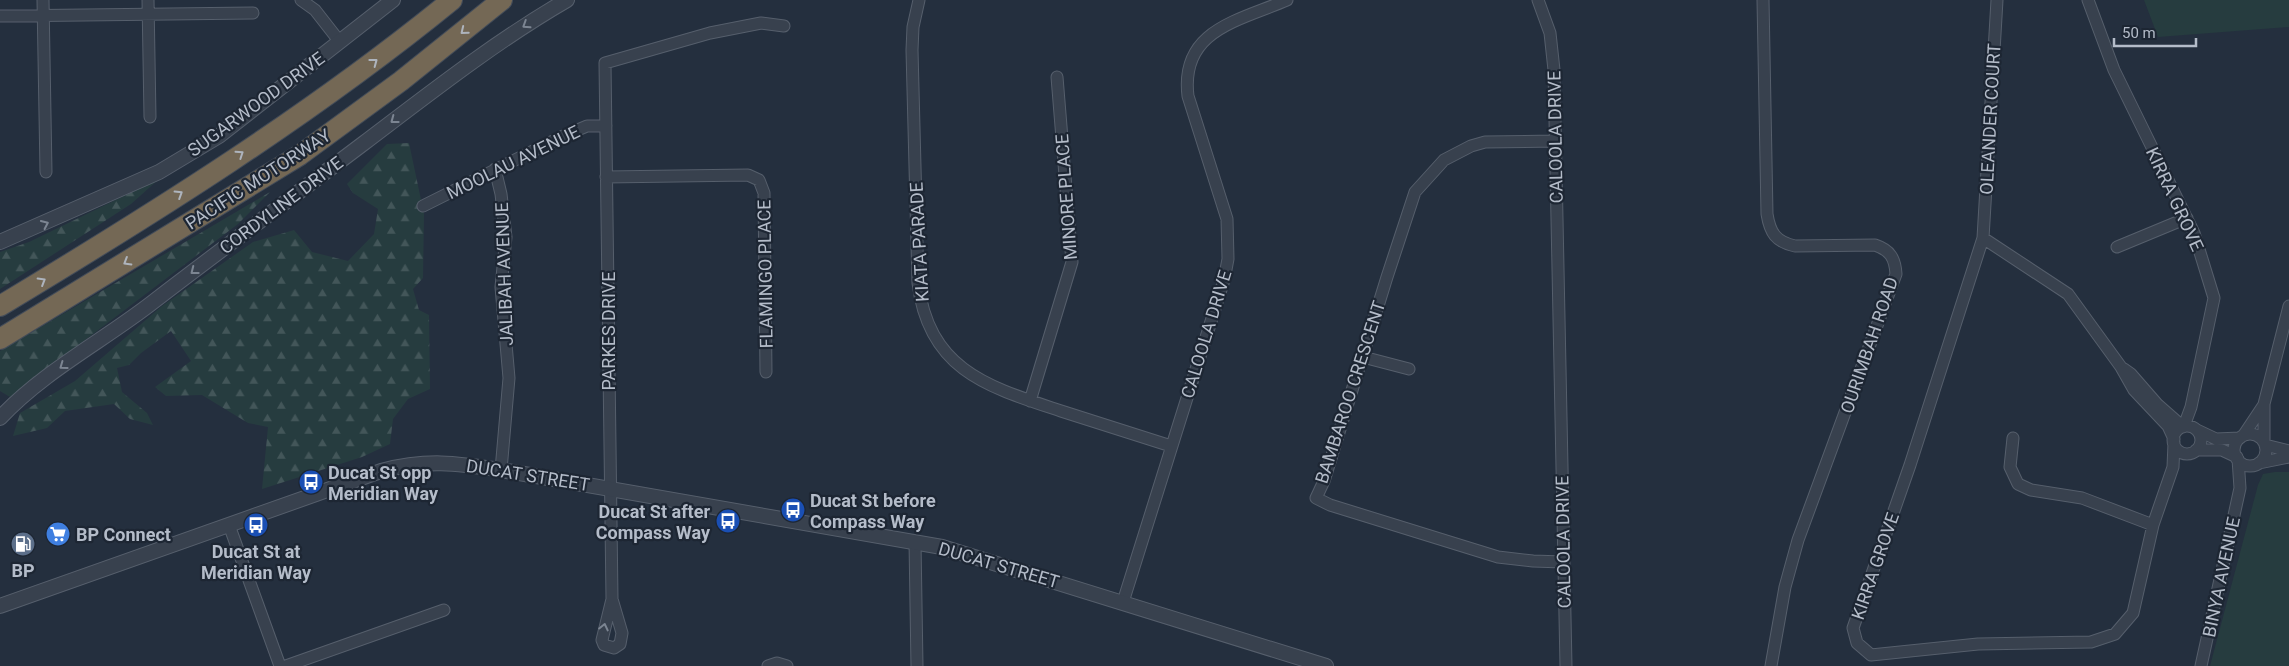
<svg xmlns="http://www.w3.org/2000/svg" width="2289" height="666" font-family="Roboto,sans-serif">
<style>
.green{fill:#263c3f}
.forest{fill:url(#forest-firs)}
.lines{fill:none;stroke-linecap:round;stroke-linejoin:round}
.minor-casing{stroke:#565f6c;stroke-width:13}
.tertiary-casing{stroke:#565f6c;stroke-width:16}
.motorway-casing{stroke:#434c59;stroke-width:22}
.minor{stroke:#38414e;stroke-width:11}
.tertiary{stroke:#38414e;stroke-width:14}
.motorway{stroke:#746855;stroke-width:20}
.oneway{stroke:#7c8592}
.oneway2{stroke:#aeb4bd}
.labels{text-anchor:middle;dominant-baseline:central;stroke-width:4.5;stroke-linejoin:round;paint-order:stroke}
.street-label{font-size:18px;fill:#b4bcc9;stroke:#1d2633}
.poi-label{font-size:18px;font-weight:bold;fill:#b4bcc9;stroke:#1d2633;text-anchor:start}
</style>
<defs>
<pattern id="forest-firs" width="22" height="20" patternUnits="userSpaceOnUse" patternTransform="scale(1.25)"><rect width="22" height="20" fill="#263c3f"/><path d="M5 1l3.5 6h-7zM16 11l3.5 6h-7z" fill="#435659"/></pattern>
</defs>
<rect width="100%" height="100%" fill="#242f3e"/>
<path class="green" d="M 2144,0 L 2289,0 L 2289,27 L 2158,37 Z
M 2275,472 L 2289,472 L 2289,666 L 2210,666 L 2258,485 L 2263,474 Z"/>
<path class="forest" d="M 409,143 L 424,214 L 423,278 L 413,289 L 419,310 L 429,315 L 430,389 L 408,399 L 393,419 L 390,444 L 362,457 L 262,489 L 268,427 L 248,423 L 202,395 L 166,396 L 155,387 L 191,361 L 171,331 L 141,353 L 129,365 L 117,368 L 122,392 L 147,413 L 153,425 L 130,419 L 114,404 L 65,411 L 47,428 L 13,436 L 20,413 L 75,381 L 162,306 L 253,242 L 294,230 L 312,252 L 348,261 L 374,234 L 378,209 L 353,193 L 347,184 L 387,144 Z
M 159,179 L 131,204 L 0,289 L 0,252 L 29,242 Z
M 270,192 L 238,224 L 10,397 L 0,391 L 0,351 Z"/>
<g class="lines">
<defs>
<path id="minor" d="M 43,0 L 46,172
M 148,0 L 150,117
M 301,0 L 315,10 L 340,42
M 919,0 L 913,27 L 912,50 L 918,283 C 929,371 989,387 1061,411 C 1098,423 1134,434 1171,446
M 1538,0 L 1550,33 L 1554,70 L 1566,666
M 1763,0 L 1767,214 C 1770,233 1776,242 1795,246 L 1875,245 C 1890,250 1895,258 1896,274 L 1798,540 L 1785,587 L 1771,666
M 1997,0 L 1983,238 L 1910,465 L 1853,628 L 1857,643 L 1871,655 L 1978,644 L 2091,642 L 2115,634 L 2133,613 L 2153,525 L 2173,467 L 2174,443
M 2088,0 L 2114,70 L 2194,233 L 2214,298 L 2191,407 L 2184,426
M 0,16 L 253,13
M 1555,141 L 1485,142 L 1471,146 L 1444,160 L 1415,192 L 1387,277 L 1324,481 L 1316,498 L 1330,505 L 1498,557 L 1533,561 L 1563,562
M 495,169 L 501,194 L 506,237 L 501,287 L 509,378 L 501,470
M 606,177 L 748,175 L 759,180 L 764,193 L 766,372
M 423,206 L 561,137 L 587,126 L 606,126
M 1983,238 L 2068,294 L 2121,367 L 2134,390 L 2168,426 L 2174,439
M 2117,247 L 2187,218
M 1363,357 L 1409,369
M 2124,369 L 2131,374 L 2158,405 L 2183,427
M 1030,401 L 1072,262 L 1057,77
M2173 440a14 14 0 1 1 28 0a14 14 0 1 1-28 0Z
M 2197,430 L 2216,439 L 2240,438
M2234 450a16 16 0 1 1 32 0a16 16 0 1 1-32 0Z
M 2243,436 L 2263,406
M 2013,438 L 2010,467 L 2018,484 L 2031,490 L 2082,498 L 2153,525
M 2264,442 L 2264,404 L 2289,306
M 2265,445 L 2289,451
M 2196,450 L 2222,450 L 2237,457
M 2259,463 L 2289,457
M 229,525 L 280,666
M 915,542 L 917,666
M 612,599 L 602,640 L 604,645 L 614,648 L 620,644 L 622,633 L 612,599 L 605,63 L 710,33 L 761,23 L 784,26
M 1123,602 L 1224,280 L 1228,259 L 1227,219 L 1188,96 C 1180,30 1238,21 1287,0
M 286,666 L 444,610
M 768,666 L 777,663 L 787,666
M 2201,666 L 2240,488 L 2238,459"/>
<path id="tertiary" d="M 0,242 L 159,172 L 219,136 L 393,0
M 0,418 C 44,371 103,341 153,302 C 223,248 294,196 364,143 C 430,93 496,41 567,0
M 0,606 L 381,471 C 426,459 456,463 501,470 L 942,547 L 1326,666"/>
<path id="motorway" d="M 0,306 C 156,212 311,115 452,0
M 0,339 L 300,155 L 401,81 L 502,0"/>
</defs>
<use href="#minor" class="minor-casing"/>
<use href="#tertiary" class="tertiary-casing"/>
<use href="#motorway" class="motorway-casing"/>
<use href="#minor" class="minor"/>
<use href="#tertiary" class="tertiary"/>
<use href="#motorway" class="motorway"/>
</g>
<defs><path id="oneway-chevron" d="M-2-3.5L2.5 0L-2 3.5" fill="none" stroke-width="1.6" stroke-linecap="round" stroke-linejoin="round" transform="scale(1.25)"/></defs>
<g class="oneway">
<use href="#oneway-chevron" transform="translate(526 25) rotate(147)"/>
<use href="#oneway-chevron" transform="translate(394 120) rotate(143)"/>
<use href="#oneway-chevron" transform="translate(45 224) rotate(-25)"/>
<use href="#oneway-chevron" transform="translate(194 271) rotate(142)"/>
<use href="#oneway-chevron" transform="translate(63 366) rotate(144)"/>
<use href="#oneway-chevron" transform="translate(604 627) rotate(-77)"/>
</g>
<g class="oneway2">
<use href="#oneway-chevron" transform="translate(464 31) rotate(141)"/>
<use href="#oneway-chevron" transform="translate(374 62) rotate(-37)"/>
<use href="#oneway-chevron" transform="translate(240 154) rotate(-34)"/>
<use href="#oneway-chevron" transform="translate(179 194) rotate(-32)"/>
<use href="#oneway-chevron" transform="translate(127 262) rotate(149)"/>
<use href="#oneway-chevron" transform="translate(42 281) rotate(-31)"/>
</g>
<defs>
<symbol id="bus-disc" viewBox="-11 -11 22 22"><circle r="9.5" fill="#1a4fb4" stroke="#1d2633"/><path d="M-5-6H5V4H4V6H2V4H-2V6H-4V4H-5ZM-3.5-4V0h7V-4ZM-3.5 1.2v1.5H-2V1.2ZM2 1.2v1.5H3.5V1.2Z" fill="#fff"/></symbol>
<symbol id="supermarket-disc" viewBox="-11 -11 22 22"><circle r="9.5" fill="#3f7fe0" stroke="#1d2633"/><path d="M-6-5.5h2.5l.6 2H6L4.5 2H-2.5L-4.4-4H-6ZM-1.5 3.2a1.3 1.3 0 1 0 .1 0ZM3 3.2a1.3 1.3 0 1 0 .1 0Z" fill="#fff"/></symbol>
<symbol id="fuel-disc" viewBox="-11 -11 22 22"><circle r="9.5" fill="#5c6f8a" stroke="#1d2633"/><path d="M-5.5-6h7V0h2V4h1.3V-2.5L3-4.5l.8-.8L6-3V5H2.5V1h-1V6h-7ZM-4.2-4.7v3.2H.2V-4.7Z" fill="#fff"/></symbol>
</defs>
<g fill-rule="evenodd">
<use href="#bus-disc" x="297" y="468" width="28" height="28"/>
<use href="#bus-disc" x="779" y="496" width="28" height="28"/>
<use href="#bus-disc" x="714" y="507" width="28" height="28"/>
<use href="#bus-disc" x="242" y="511" width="28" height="28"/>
<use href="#supermarket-disc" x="44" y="520" width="28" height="28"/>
<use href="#fuel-disc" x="9" y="530" width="28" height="28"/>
</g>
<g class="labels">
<g class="street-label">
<text transform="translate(256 104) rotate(-36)">SUGARWOOD DRIVE</text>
<text transform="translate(1990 119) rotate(-87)">OLEANDER COURT</text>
<text transform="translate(1555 137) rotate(-91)">CALOOLA DRIVE</text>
<text transform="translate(513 162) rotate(-26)">MOOLAU AVENUE</text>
<text transform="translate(258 179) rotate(-33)">PACIFIC MOTORWAY</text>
<text transform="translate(1066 197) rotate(-94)">MINORE PLACE</text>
<text transform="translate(2175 199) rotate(65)">KIRRA GROVE</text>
<text transform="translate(281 205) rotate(-37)">CORDYLINE DRIVE</text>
<text transform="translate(919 242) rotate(-93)">KIATA PARADE</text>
<text transform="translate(504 274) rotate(-92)">JALIBAH AVENUE</text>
<text transform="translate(765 274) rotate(-91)">FLAMINGO PLACE</text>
<text transform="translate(608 331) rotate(-90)">PARKES DRIVE</text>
<text transform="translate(1206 334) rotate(-73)">CALOOLA DRIVE</text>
<text transform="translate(1869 345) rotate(-71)">OURIMBAH ROAD</text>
<text transform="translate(1350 392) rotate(-72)">BAMBAROO CRESCENT</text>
<text transform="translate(528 475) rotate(9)">DUCAT STREET</text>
<text transform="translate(1563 542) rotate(-91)">CALOOLA DRIVE</text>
<text transform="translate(999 565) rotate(16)">DUCAT STREET</text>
<text transform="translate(1875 566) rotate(-71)">KIRRA GROVE</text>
<text transform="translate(2221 577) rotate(-78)">BINYA AVENUE</text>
</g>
<g class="poi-label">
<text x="328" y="472">Ducat St opp<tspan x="328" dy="21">Meridian Way</tspan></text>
<text x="810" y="500">Ducat St before<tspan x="810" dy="21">Compass Way</tspan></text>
<text x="710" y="511" text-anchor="end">Ducat St after<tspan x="710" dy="21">Compass Way</tspan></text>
<text x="76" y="534">BP Connect</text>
<text x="256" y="551" text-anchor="middle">Ducat St at<tspan x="256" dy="21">Meridian Way</tspan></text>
<text x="23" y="570" text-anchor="middle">BP</text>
</g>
</g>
<path d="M2114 38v8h82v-8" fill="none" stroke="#b4bcc9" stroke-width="2.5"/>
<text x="2122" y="38" font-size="15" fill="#b4bcc9" stroke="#1d2633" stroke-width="4" paint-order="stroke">50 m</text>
</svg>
